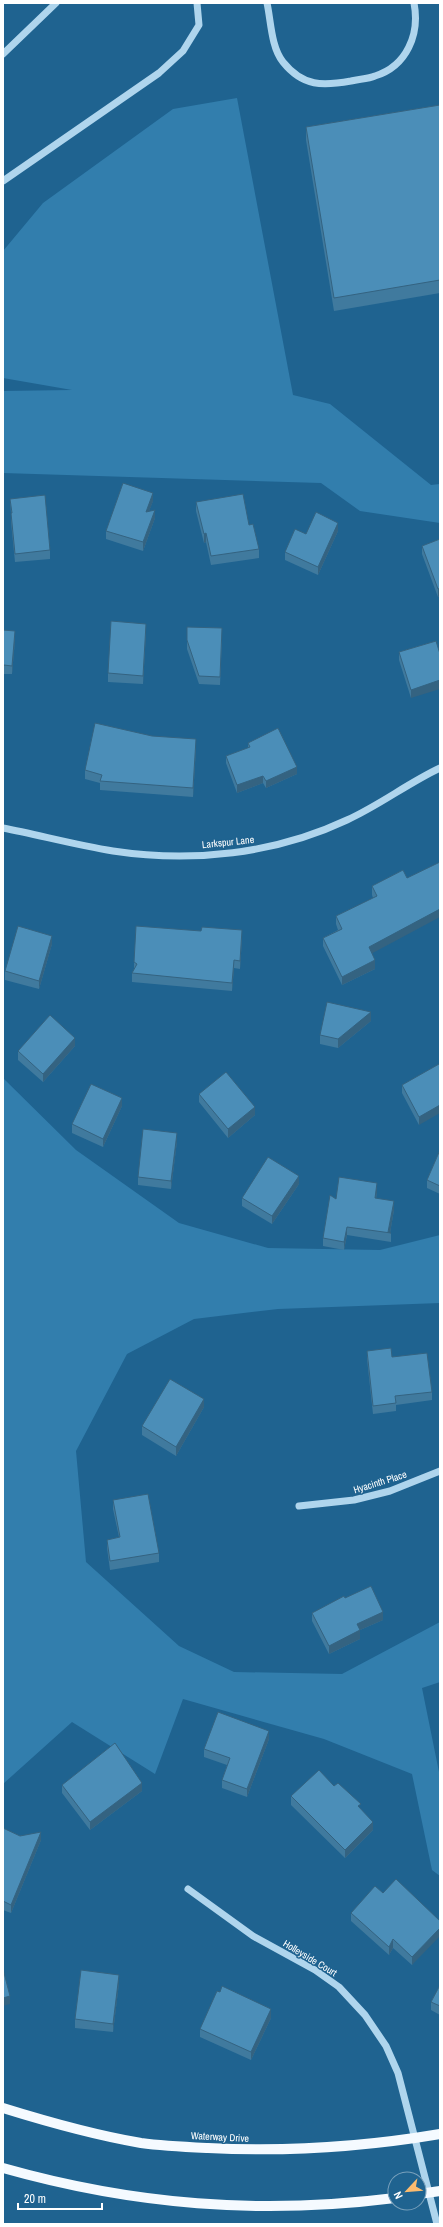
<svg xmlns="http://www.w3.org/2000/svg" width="443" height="2227" font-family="'Archivo Narrow',sans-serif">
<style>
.green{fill:#327ead}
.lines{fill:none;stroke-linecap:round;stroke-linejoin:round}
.minor{stroke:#afd5ed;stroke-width:7}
.major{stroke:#f5faff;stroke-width:10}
.wall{fill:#407a9e}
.shaded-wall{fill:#346381}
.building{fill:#4b8eb8;stroke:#346381}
.labels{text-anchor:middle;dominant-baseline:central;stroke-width:3;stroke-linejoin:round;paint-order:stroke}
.street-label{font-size:10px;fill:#fff;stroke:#1f6390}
</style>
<rect width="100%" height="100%" fill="#1f6390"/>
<path class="green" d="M 237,98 L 293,395 L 330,404 L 431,485 L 440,484 L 440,523 L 360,511 L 321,483 L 3,473 L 3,391 L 72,390 L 3,378 L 3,251 L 43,203 L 173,109 Z
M 3,1078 L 76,1150 L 179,1223 L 268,1248 L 380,1250 L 440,1235 L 440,1303 L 278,1309 L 194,1319 L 127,1354 L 76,1451 L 86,1562 L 179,1646 L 234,1672 L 342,1674 L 440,1622 L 440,1682 L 422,1688 L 440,1777 L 440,1876 L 432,1870 L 412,1774 L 324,1739 L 183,1699 L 155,1774 L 72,1722 L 3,1784 Z"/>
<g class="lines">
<path class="minor" d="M 267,3 C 271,21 271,47 283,62 C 303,87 323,86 351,81 C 359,79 368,79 375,76 C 407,66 420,34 414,3
M 3,54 L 56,3
M 3,181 L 159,73 L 183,51 L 199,25 L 197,3
M 3,828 C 39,835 76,845 113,851 C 192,863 275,854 347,820 C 380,805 408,783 440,768
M 299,1506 L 354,1500 L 390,1491 L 440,1471
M 188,1889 L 253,1936 L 315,1970 L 339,1987 L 365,2015 L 386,2046 L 398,2073 L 437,2224"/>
<path class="major" d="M 3,2108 C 48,2122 94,2135 141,2143 C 163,2146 186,2147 208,2148 C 286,2152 363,2147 440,2134
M 3,2168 C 134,2205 260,2215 395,2198
M 419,2194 L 440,2191"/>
</g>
<path class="wall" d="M 440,105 L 440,293 L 334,311 L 306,140 L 306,127 Z
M 10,499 L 50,550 L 50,559 L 15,562 L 11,522 L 11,513 Z
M 153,501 L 149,511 L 155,518 L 143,551 L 106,539 L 106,531 Z
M 196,502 L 259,549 L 259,558 L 211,565 L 206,542 L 204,543 L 196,511 Z
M 338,531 L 318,575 L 285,560 L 285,552 L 306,534 Z
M 440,539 L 440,596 L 438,597 L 422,554 L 422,546 Z
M 187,627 L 222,637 L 220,685 L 199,684 L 187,649 Z
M 3,630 L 15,640 L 12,674 L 4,674 L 3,676 Z
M 146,632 L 143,684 L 108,682 L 108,673 Z
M 436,641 L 411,698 L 399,660 L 399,652 Z
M 248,743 L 297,774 L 266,788 L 263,783 L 237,793 L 226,763 L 226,756 L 248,748 Z
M 196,748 L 193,797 L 100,790 L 100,783 L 85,779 L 85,770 Z
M 403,870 L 372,954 L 375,969 L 342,985 L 323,946 L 323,938 L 338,930 L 336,924 L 336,916 L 373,898 L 372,895 L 372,886 Z
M 242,938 L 240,969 L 234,968 L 232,991 L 132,982 L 132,973 L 134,970 L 134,962 Z
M 52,944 L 39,989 L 5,980 L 5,971 Z
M 371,1021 L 338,1048 L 320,1044 L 320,1035 Z
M 75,1046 L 43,1082 L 18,1060 L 18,1051 Z
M 440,1067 L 419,1125 L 402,1093 L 402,1085 Z
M 199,1094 L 255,1115 L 228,1138 L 199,1102 Z
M 122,1106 L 103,1147 L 72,1133 L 72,1124 Z
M 177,1141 L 171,1189 L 138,1185 L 138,1177 Z
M 440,1150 L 440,1194 L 427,1188 L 427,1180 Z
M 299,1184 L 272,1224 L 242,1206 L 242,1198 Z
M 377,1192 L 376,1199 L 394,1210 L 390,1233 L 391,1233 L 391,1242 L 347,1235 L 344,1250 L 323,1246 L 323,1238 L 336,1199 Z
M 367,1351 L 392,1357 L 432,1392 L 432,1400 L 396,1405 L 396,1411 L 373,1414 L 367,1359 Z
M 204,1407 L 176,1456 L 142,1435 L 142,1426 Z
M 113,1500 L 159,1553 L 159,1562 L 110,1570 L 107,1548 L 107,1540 L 119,1537 L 113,1509 Z
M 345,1598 L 383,1620 L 360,1630 L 360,1639 L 329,1654 L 312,1621 L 312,1613 Z
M 269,1739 L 247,1797 L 222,1788 L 222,1780 L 227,1765 L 204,1757 L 204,1749 Z
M 62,1785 L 142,1791 L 90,1830 L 62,1793 Z
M 334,1786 L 361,1809 L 373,1830 L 345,1858 L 291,1805 L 291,1796 Z
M 3,1828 L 20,1836 L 41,1840 L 11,1913 L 3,1910 Z
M 383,1893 L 440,1921 L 412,1965 L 393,1948 L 389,1955 L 351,1921 L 351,1913 Z
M 119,1983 L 113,2032 L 75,2028 L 75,2019 Z
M 440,1985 L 440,2015 L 431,2010 L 431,2002 Z
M 271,2018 L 251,2060 L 200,2037 L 200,2029 Z"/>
<path class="shaded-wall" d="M 153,493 L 153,501 L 146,520 L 146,512 Z
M 155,510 L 155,518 L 143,551 L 143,542 Z
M 338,523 L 338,531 L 318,575 L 318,567 Z
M 206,533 L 206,542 L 204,543 L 204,534 Z
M 440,588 L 440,596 L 438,597 L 438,589 Z
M 146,624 L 146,632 L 143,684 L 143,676 Z
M 15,631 L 15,640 L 12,674 L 12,666 Z
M 4,665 L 4,674 L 3,676 L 3,668 Z
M 440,680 L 440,689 L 411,698 L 411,690 Z
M 196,739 L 196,748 L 193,797 L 193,788 Z
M 297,767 L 297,774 L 266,788 L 266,781 Z
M 263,776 L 263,783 L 237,793 L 237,785 Z
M 440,909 L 440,917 L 369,955 L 369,947 Z
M 242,930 L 242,938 L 240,969 L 240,961 Z
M 52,936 L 52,944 L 39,989 L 39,981 Z
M 234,960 L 234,968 L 232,991 L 232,983 Z
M 375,960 L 375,969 L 342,985 L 342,977 Z
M 371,1012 L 371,1021 L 338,1048 L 338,1039 Z
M 75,1038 L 75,1046 L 43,1082 L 43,1074 Z
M 122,1098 L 122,1106 L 103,1147 L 103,1139 Z
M 440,1105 L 440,1113 L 419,1125 L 419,1117 Z
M 255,1107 L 255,1115 L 228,1138 L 228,1129 Z
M 177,1133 L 177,1141 L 171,1189 L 171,1181 Z
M 299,1176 L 299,1184 L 272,1224 L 272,1216 Z
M 377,1183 L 377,1192 L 375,1207 L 375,1198 Z
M 394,1201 L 394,1210 L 390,1233 L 388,1233 Z
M 347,1227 L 347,1235 L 344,1250 L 344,1242 Z
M 204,1399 L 204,1407 L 176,1456 L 176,1447 Z
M 383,1612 L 383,1620 L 360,1630 L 360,1639 L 329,1654 L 329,1646 L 357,1624 Z
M 269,1731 L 269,1739 L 247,1797 L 247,1789 Z
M 142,1783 L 142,1791 L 90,1830 L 90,1822 Z
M 373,1822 L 373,1830 L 345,1858 L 345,1850 Z
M 41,1832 L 41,1840 L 11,1913 L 11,1905 Z
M 440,1928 L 440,1936 L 412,1965 L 412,1957 Z
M 393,1939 L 393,1948 L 389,1955 L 389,1947 Z
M 119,1975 L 119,1983 L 113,2032 L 113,2024 Z
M 10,1996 L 10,2004 L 3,2006 L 3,1998 Z
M 271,2009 L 271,2018 L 251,2060 L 251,2052 Z"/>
<path class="building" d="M 440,105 L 440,280 L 334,298 L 306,127 Z
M 123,483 L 153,493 L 146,512 L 155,510 L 143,542 L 106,531 Z
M 243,494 L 249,525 L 253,524 L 259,549 L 211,556 L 206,533 L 204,534 L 196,502 Z
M 45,495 L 50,550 L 15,554 L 11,513 L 12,513 L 10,499 Z
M 316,512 L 338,523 L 318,567 L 285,552 L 295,529 L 306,534 Z
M 440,539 L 440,588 L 438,589 L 422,546 Z
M 111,621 L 146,624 L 143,676 L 108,673 Z
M 187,627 L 222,628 L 220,677 L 199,676 L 187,640 Z
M 3,630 L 15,631 L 12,666 L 4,665 L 3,668 Z
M 436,641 L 440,654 L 440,680 L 411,690 L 399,652 Z
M 95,723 L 152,736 L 196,739 L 193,788 L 100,781 L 102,775 L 85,770 Z
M 278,728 L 297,767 L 266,781 L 263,776 L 237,785 L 226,756 L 250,747 L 248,743 Z
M 440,862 L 440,909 L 369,947 L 375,960 L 342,977 L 323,938 L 342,929 L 336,916 L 377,896 L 372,886 L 403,870 L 407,878 Z
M 18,926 L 52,936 L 39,981 L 5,971 Z
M 136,926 L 201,931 L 202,927 L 242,930 L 240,961 L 234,960 L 232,983 L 132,973 L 137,964 L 134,962 Z
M 327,1002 L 371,1012 L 338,1039 L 320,1035 Z
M 50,1015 L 75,1038 L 43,1074 L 18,1051 Z
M 439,1064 L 440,1067 L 440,1105 L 419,1117 L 402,1085 Z
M 226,1072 L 255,1107 L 228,1129 L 199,1094 Z
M 91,1084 L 122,1098 L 103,1139 L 72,1124 Z
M 143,1129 L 177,1133 L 171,1181 L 138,1177 Z
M 440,1150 L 440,1186 L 427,1180 Z
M 268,1157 L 299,1176 L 272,1216 L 242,1198 Z
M 339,1177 L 377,1183 L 375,1198 L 394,1201 L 388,1232 L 391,1233 L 347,1227 L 344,1242 L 323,1238 L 330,1195 L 336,1199 Z
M 391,1348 L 392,1357 L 427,1353 L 432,1392 L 395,1396 L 396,1403 L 373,1406 L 367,1351 Z
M 170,1379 L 204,1399 L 176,1447 L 142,1426 Z
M 148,1494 L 159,1553 L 110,1561 L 107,1540 L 120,1537 L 113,1500 Z
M 371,1586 L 383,1612 L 357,1624 L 360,1630 L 329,1646 L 312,1613 L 344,1596 L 345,1598 Z
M 218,1712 L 269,1731 L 247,1789 L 222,1780 L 230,1758 L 204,1749 Z
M 115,1743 L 142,1783 L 90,1822 L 62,1785 Z
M 319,1770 L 334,1786 L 338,1783 L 361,1804 L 358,1806 L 373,1822 L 345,1850 L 291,1796 Z
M 3,1828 L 20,1836 L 41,1832 L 11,1905 L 3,1901 Z
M 396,1879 L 440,1921 L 440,1928 L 412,1957 L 393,1939 L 389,1947 L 351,1913 L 375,1886 L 383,1893 Z
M 3,1969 L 10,1996 L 3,1998 Z
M 81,1970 L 119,1975 L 113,2024 L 75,2019 Z
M 440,1985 L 440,2006 L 431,2002 Z
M 222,1986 L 271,2009 L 251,2052 L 200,2029 L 217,1991 L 220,1992 Z"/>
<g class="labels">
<g class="street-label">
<text transform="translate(228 842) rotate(-6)">Larkspur Lane</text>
<text transform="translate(380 1482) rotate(-17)">Hyacinth Place</text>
<text transform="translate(310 1958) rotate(31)">Holleyside Court</text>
<text transform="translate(220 2137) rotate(3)">Waterway Drive</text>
</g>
</g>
<rect width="443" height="2227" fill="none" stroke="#ffffff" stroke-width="8"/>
<g transform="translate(407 2191) rotate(244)"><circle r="19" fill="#1f6390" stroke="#79a1bc"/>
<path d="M0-3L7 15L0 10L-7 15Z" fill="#fbbb6f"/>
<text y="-6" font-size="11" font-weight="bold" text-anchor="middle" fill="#ffffff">N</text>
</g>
<path d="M18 2203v6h84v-6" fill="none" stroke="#ffffff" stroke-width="2"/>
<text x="24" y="2203" font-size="12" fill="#ffffff" stroke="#1f6390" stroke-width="3" paint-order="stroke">20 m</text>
</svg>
